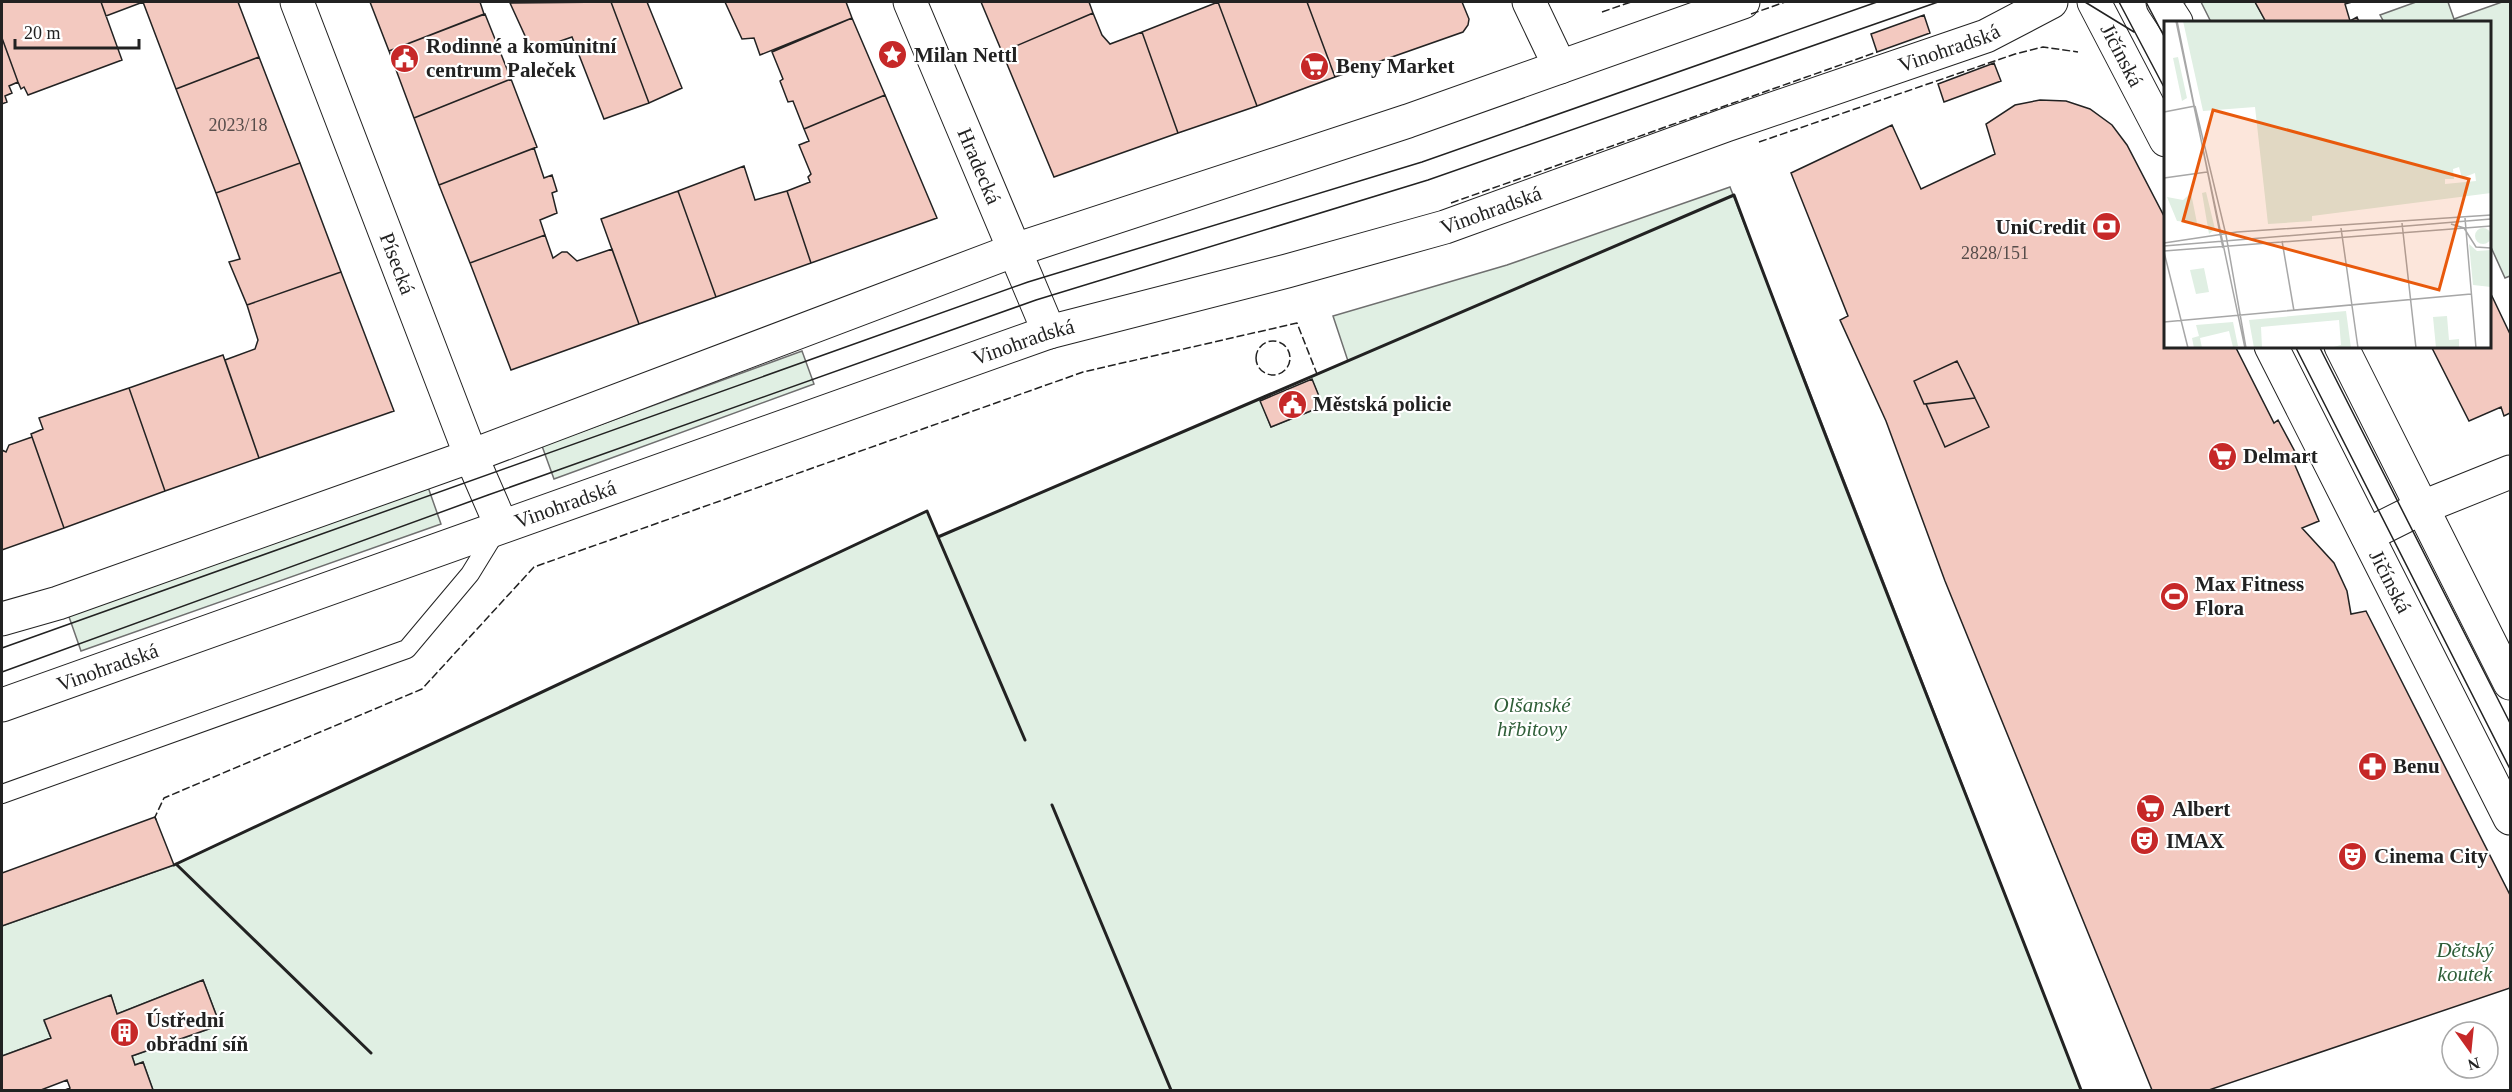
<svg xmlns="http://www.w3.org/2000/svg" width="2512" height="1092" font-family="'Times New Roman',serif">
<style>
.green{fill:#e0efe3;stroke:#6f6f6f;stroke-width:1.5;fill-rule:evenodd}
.building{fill:#f3c9c0;stroke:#222;stroke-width:1.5}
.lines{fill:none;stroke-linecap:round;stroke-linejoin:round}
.service-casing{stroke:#222;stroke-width:20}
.minor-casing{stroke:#222;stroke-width:35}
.tertiary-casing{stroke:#222;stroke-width:35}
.secondary-casing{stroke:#222;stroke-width:35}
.service{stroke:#fff;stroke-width:18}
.minor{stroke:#fff;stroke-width:33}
.tertiary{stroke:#fff;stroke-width:33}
.secondary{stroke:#fff;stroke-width:33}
.tram{stroke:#222;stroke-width:1.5}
.fence{stroke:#222;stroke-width:1.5;stroke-dasharray:8 3;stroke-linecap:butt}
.wall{stroke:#222;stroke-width:3}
.labels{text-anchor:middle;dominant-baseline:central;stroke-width:4.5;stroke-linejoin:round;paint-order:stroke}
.number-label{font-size:18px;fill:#564c4a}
.poi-label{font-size:21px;font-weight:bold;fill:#222;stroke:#fff;text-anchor:start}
.street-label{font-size:21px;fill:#222;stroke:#fff}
.park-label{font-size:21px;font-style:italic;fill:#2f5e38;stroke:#fff}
.inset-road{fill:none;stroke:#a7a7a7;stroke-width:1.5}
.view{fill:#e8590c;fill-opacity:0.15;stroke:#e8590c;stroke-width:3}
.inset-edge{fill:none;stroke:#222;stroke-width:3}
</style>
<rect width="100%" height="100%" fill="#fff"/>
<path class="green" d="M 2201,2 L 2255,2 L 2266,22 L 2211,22 Z
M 2416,2 L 2448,2 L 2454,19 L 2502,2 L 2510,2 L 2510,276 L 2505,278 L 2490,245 L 2490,22 L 2384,22 L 2380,15 Z
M 1730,187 L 2081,1090 L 153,1090 L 143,1062 L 135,1065 L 132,1056 L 220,1025 L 203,980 L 117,1014 L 111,996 L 44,1021 L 51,1038 L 2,1056 L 2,926 L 174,865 L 927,511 L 938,537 L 1348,361 L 1333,316 L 1507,265 ZM 1312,380 L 1323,406 L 1271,427 L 1261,401 Z
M 802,351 L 814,384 L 554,479 L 542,446 Z
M 428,487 L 441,524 L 81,651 L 68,614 Z"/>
<path class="building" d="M 2,2 L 101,2 L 122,60 L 28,95 L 24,87 L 21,89 L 18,82 L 2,38 Z
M 101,2 L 238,2 L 259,57 L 176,89 L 143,2 L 106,16 Z
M 370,2 L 480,2 L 484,14 L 389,51 Z
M 611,2 L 647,2 L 682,88 L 649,103 Z
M 611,2 L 649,103 L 604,119 L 572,37 L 532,51 L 510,3 Z
M 725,2 L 846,2 L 852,18 L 760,55 L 754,38 L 742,39 Z
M 981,2 L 1089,2 L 1093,13 L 1002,52 Z
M 1218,2 L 1307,2 L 1335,77 L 1257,106 Z
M 1218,2 L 1257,106 L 1178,133 L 1142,32 Z
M 1307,2 L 1462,2 L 1469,19 L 1468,25 L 1463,32 L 1335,77 Z
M 2255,2 L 2352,2 L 2345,4 L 2350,21 L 2357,17 L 2359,22 L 2266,22 Z
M 1093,13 L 1102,35 L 1110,44 L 1142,32 L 1178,133 L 1054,177 L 1002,52 Z
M 485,14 L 511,79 L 414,118 L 389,51 Z
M 1924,15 L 1930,33 L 1877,52 L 1871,34 Z
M 852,18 L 885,95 L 804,129 L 793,101 L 788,102 L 780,81 L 783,79 L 772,52 Z
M 2,38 L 18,82 L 9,86 L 12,93 L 5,96 L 7,102 L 2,104 Z
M 259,57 L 300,163 L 216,193 L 176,89 Z
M 1994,63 L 2001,81 L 1944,102 L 1938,84 Z
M 511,79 L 537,147 L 439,185 L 414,118 Z
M 885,95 L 937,218 L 811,263 L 787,191 L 810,182 L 808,177 L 811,174 L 799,145 L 809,141 L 804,129 Z
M 2040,100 L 2066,101 L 2090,109 L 2112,125 L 2127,145 L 2166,220 L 2166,346 L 2235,346 L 2274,423 L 2278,420 L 2300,461 L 2294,463 L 2319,521 L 2302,528 L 2334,563 L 2347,591 L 2351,614 L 2366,611 L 2510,895 L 2510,988 L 2209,1090 L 2152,1090 L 1945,581 L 1886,421 L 1840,320 L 1848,316 L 1791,173 L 1892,125 L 1921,189 L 1995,154 L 1986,124 L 2015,105 Z
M 534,148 L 544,178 L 552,175 L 557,191 L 552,193 L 557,213 L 540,220 L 545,235 L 470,263 L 439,185 Z
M 300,163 L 341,272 L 247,305 L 229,262 L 240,259 L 216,193 Z
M 744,166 L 755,200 L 787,191 L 811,263 L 716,297 L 678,191 Z
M 678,191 L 716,297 L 639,324 L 601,219 Z
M 545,235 L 553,258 L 562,252 L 567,252 L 577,261 L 612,249 L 639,324 L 511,370 L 470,263 Z
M 341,272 L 394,411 L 259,458 L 225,360 L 255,349 L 258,340 L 247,305 Z
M 2490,292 L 2510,334 L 2510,413 L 2504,416 L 2501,407 L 2469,421 L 2431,346 L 2490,346 Z
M 223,355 L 259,458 L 165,491 L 129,388 Z
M 1957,361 L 1975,398 L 1924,404 L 1914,381 Z
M 1312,379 L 1323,406 L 1271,427 L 1260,401 Z
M 129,388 L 165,491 L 64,528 L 31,434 L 43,429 L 39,418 Z
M 1975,398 L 1989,427 L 1945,447 L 1926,404 Z
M 32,437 L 64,528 L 2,550 L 2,450 L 6,452 L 9,445 Z
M 155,817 L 174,865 L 2,926 L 2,873 Z
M 203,980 L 220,1025 L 132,1056 L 135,1065 L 143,1062 L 153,1090 L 65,1090 L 70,1088 L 67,1080 L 41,1090 L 2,1090 L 2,1056 L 51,1038 L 44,1020 L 111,995 L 117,1014 Z"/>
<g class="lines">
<defs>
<path id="service" d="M 2,794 L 407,649 L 470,574 L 497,530"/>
<g id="minor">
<path id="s1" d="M 297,2 L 471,456 L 501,525"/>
<path id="s2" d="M 910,2 L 1049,332"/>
<path d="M 1529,2 L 1560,67"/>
<path d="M 2367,535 L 2423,507 L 2510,472"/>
</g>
<g id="tertiary">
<path id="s3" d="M 2094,2 L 2166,140"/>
<path d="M 2163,2 L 2176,22"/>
<path id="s4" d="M 2271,346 L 2510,818"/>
<path d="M 2341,346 L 2510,683"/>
</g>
<g id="secondary">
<path d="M 2,619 L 58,603 L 471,456 L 1015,250 L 1408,121 L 1743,2"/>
<path id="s5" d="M 2,705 L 1049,332 L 1287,271 L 1445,227 L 1726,125 L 1986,36 L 2051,2"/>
</g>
</defs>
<use href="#service" class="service-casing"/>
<use href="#minor" class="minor-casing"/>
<use href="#tertiary" class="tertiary-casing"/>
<use href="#secondary" class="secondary-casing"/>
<use href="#service" class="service"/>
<use href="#minor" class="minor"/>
<use href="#tertiary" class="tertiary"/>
<use href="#secondary" class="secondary"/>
<path class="tram" d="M 2085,2 L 2134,32
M 2119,2 L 2166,91
M 2146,2 L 2166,40
M 2295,346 L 2510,769
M 2319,346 L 2510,723
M 2,648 L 1028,282 L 1422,162 L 1877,2
M 2,672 L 488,495 L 1036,300 L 1428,180 L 1938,2"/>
<path class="fence" d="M 2185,2 L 2186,3
M 1602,12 L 1631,2
M 1751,14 L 1785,2
M 1759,142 L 2015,54 L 2043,47 L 2078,52
M 1451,203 L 1877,52
M1256 358a17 17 0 1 1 34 0a17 17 0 1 1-34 0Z
M 156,820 L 155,817 L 164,798 L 422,689 L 534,567 L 1083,372 L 1297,323 L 1317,374"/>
<path class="wall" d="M 938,537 L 1025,740
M 1052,805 L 1171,1090
M 176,864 L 371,1053
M 174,865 L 927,511 L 938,537 L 1734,195 C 1846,495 1966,792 2081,1090"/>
</g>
<defs>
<symbol id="sight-disc" viewBox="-11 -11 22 22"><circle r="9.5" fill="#c62828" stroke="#fff"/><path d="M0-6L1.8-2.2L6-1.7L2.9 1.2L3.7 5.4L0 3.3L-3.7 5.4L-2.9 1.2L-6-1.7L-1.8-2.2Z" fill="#fff"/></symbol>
<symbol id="civic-disc" viewBox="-11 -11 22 22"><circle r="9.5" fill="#c62828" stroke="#fff"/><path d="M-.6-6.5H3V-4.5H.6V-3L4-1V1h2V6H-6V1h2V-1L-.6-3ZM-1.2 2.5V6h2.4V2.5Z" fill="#fff"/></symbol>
<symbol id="supermarket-disc" viewBox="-11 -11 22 22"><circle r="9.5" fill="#c62828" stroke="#fff"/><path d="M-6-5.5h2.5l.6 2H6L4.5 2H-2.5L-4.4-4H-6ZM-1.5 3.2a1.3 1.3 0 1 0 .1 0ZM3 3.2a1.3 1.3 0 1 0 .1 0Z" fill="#fff"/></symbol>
<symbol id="bank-disc" viewBox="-11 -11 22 22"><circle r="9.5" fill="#c62828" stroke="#fff"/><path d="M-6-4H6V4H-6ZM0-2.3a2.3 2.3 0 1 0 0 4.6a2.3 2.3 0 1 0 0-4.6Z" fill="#fff"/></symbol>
<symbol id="stadium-disc" viewBox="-11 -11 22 22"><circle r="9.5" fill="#c62828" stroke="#fff"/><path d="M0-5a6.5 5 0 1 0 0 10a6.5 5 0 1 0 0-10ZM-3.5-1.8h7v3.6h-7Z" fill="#fff"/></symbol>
<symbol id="pharmacy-disc" viewBox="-11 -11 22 22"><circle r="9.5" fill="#c62828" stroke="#fff"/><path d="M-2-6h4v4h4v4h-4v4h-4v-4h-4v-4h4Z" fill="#fff"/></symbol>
<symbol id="theatre-disc" viewBox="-11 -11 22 22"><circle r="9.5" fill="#c62828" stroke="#fff"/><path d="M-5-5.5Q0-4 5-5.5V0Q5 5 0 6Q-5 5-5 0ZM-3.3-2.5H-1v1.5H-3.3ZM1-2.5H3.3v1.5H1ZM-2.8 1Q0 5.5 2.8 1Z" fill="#fff"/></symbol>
<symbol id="building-disc" viewBox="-11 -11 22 22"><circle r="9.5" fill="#c62828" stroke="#fff"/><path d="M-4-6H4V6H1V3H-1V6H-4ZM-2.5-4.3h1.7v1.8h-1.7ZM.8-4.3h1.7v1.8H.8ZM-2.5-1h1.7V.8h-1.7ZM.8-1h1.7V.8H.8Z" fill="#fff"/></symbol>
</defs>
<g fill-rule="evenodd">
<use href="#sight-disc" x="876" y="38" width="33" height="33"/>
<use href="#civic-disc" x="388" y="42" width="33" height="33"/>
<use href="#supermarket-disc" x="1298" y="50" width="33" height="33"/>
<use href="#bank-disc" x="2090" y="210" width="33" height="33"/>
<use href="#civic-disc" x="1276" y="388" width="33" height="33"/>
<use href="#supermarket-disc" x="2206" y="440" width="33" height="33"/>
<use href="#stadium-disc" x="2158" y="580" width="33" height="33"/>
<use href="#pharmacy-disc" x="2356" y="750" width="33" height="33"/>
<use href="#supermarket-disc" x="2134" y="792" width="33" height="33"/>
<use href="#theatre-disc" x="2128" y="824" width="33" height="33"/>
<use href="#theatre-disc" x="2336" y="840" width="33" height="33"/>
<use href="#building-disc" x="108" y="1016" width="33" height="33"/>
</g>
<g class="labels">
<g class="number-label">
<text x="238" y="125">2023/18</text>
<text x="1995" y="253">2828/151</text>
</g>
<g class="poi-label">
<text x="426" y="46">Rodinné a komunitní<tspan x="426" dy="24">centrum Paleček</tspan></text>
<text x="914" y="55">Milan Nettl</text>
<text x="1336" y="66">Beny Market</text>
<text x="2086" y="227" text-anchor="end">UniCredit</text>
<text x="1313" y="404">Městská policie</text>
<text x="2243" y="456">Delmart</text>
<text x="2195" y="584">Max Fitness<tspan x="2195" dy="24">Flora</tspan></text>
<text x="2393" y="766">Benu</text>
<text x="2172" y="809">Albert</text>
<text x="2166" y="841">IMAX</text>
<text x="2374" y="856">Cinema City</text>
<text x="146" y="1020">Ústřední<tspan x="146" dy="24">obřadní síň</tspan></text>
</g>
<g class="street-label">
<text stroke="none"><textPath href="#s5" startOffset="2056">Vinohradská</textPath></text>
<text stroke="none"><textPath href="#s3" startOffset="60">Jičínská</textPath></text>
<text stroke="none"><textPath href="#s2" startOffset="178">Hradecká</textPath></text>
<text stroke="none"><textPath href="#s5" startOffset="1570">Vinohradská</textPath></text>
<text stroke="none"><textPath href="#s1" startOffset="280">Písecká</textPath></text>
<text stroke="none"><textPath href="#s5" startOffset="1084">Vinohradská</textPath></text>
<text stroke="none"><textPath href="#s5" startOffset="598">Vinohradská</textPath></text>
<text stroke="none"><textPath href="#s4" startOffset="264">Jičínská</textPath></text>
<text stroke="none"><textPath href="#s5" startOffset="112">Vinohradská</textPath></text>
</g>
<g class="park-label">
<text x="1532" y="705">Olšanské<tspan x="1532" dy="24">hřbitovy</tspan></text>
<text x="2465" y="950">Dětský<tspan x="2465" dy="24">koutek</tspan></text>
</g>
</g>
<g transform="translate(2164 21)">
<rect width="327" height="327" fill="#fff"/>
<path d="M 19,0 L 327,0 L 327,172 L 148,195 L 148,200 L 104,203 L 91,86 L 39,90 ZM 295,146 L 298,157 L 311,152 L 312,160 L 281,163 L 281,158 L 290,158 L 289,148 ZM 14,36 L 23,77 L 18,80 L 9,37 ZM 42,171 L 51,208 L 45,213 L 38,172 ZM 27,172 L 33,202 L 13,200 L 3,176 L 19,179 ZM311 215a8 8 0 1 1 16 0a8 8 0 1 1-16 0ZM 305,223 L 313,230 L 327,229 L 327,266 L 309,264 ZM 40,247 L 45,271 L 32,273 L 26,249 ZM 182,290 L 187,327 L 166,327 L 177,324 L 175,299 L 97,306 L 98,327 L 90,327 L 85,299 ZM 283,295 L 285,319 L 295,318 L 295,327 L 272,327 L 269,296 ZM 69,301 L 74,325 L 69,326 L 65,310 L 36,317 L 38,327 L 30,327 L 28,317 L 35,315 L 32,304 Z" fill="#e0efe3" fill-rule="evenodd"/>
<path class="inset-road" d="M 12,0 L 81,327M 13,0 L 59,227M 31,85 L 62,214 L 82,327M 0,91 L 31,85M 0,157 L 43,151M 301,197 L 312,327M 238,202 L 252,327M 287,203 L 300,207 L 312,226 L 327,227M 177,207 L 194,327M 118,220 L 130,290M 0,222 L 73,211 L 327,194M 0,225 L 327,198M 0,230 L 327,205M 0,231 L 24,327M 0,301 L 307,273"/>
<path class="view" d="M 49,89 L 305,158 L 275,269 L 19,200 Z"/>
<rect width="327" height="327" class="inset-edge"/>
</g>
<rect width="2512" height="1092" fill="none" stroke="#222222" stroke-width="6"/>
<g transform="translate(2470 1050) rotate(165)"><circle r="28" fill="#ffffff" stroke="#a7a7a7" stroke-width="1.5"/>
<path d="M0-4.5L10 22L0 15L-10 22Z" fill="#c62828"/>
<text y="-9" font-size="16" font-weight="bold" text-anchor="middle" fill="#222222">N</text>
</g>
<path d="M15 39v9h124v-9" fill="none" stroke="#222222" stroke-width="3"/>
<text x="24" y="39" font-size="18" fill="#222222" stroke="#ffffff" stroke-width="4.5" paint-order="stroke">20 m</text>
</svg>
